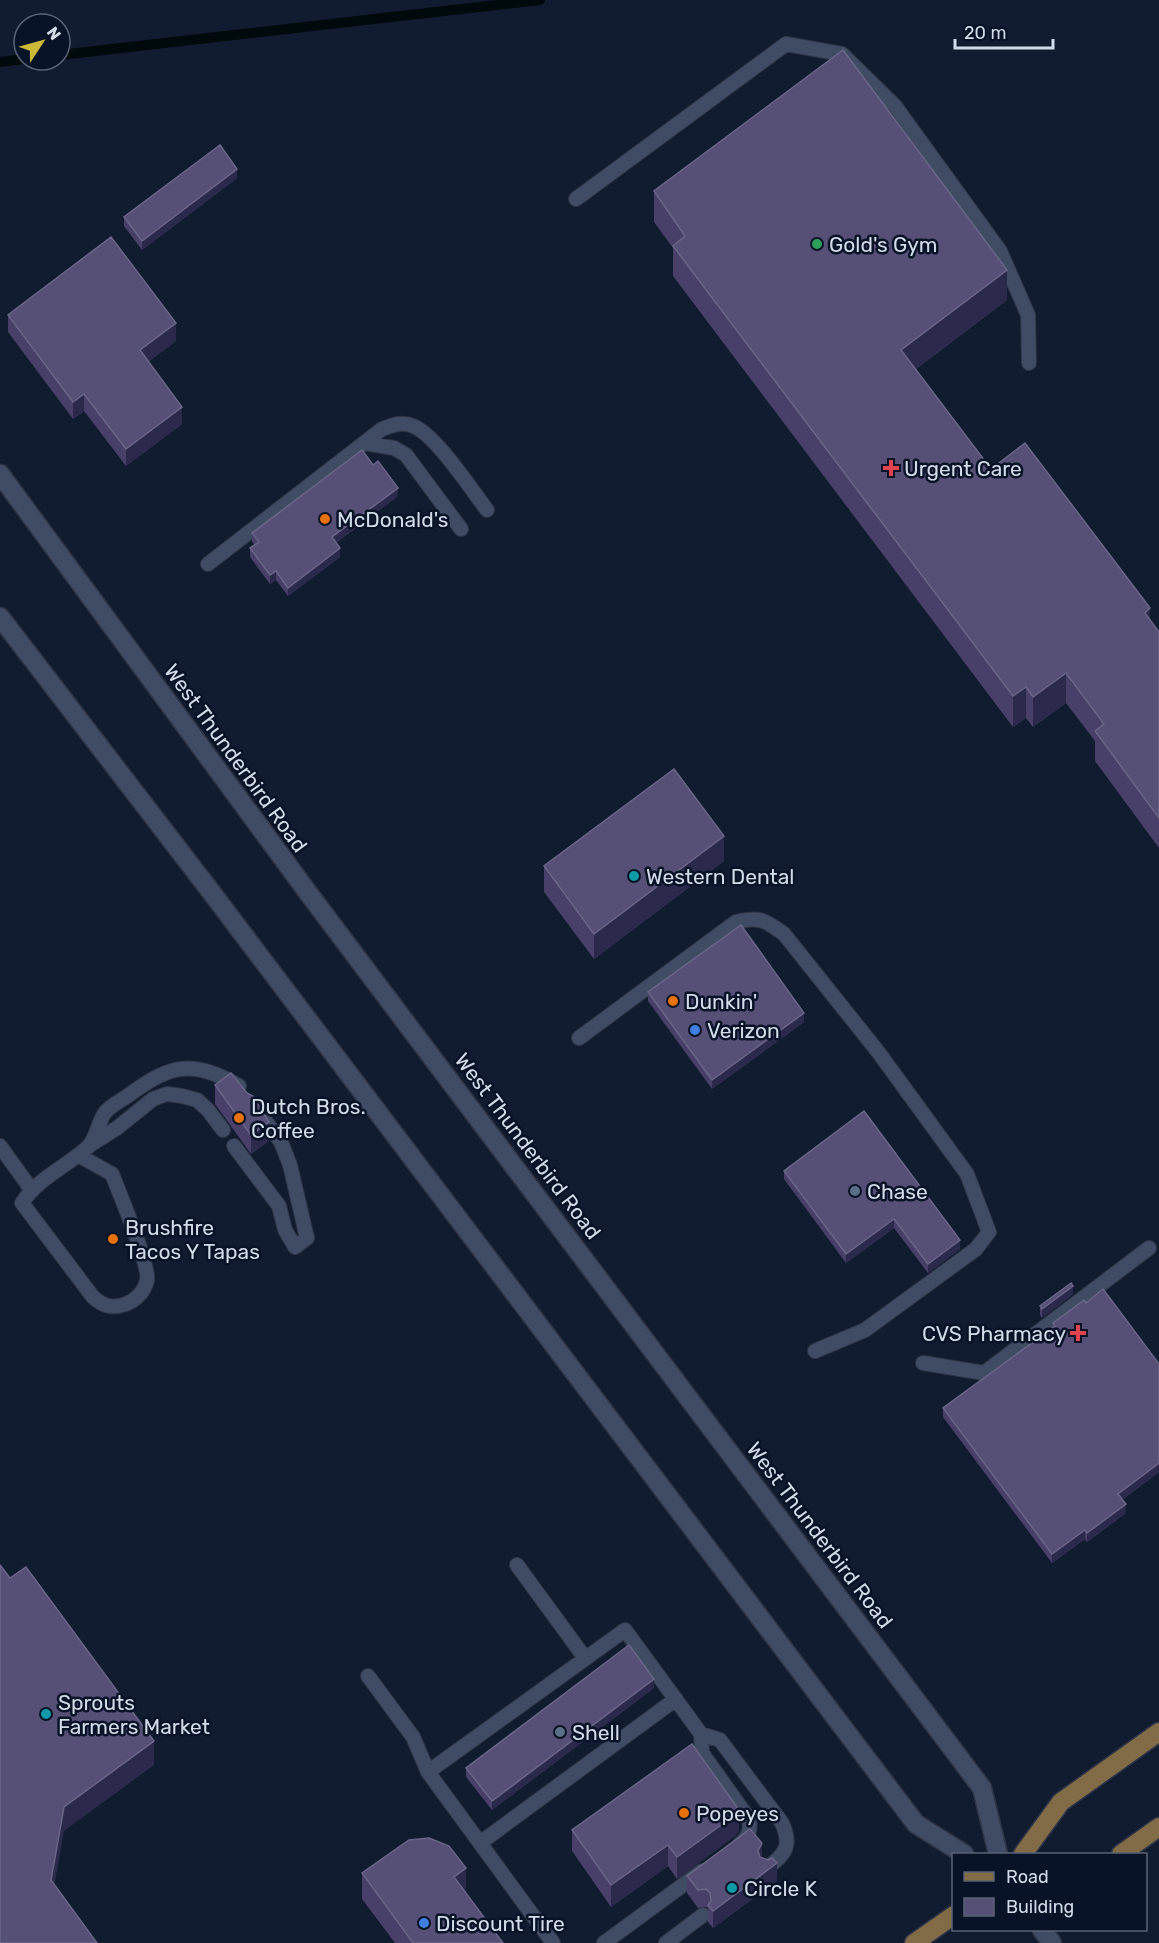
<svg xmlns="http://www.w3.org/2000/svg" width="1159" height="1943" font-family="Rubik,sans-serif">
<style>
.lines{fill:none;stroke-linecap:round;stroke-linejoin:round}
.stream{stroke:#00090b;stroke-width:10}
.lane-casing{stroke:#2f3546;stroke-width:16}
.secondary-casing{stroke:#2f3546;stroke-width:21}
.primary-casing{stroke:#2f3546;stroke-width:21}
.lane{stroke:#3f4c64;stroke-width:14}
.secondary{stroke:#3f4c64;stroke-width:18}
.primary{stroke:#826c48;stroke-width:18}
.wall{fill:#484068}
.shaded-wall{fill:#2c2a4c}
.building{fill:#575076;stroke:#6a6688;stroke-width:1.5}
.leisure-dot{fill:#2e9e5b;stroke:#081327;stroke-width:2}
.health-dot{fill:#e0444e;stroke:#081327;stroke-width:2}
.food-dot{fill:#e8710a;stroke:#081327;stroke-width:2}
.culture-dot{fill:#0f9aa8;stroke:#081327;stroke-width:2}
.shop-dot{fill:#3f7fe0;stroke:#081327;stroke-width:2}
.service-dot{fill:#5c6f8a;stroke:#081327;stroke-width:2}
.labels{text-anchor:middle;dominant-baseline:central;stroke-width:5;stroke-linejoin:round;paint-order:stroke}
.poi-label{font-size:21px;fill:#d2dbe9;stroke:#081327;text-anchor:start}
.street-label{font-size:21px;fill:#d2dbe9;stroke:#081327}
</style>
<rect width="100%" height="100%" fill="#111c31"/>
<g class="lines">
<path class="stream" d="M 60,55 L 540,0
M 0,62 L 24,59"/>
<defs>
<path id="lane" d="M 576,199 L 786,44 L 842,54 L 895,106 L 1000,251 L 1028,315 L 1029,363
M 364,443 L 394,448 L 406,455 L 461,529
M 208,564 L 382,429 C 393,425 402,421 413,426 C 435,434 471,489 487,510
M 579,1038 L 736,922 C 759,916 765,920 784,934 L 879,1053 L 967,1174 L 989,1232 L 976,1249 L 865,1330 L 815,1351
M 90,1145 L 117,1128 L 153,1099 L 167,1094 L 182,1096 L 197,1100 L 208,1110 L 223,1130
M 0,1146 L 31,1189
M 234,1146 L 279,1206 L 285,1230 L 295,1247 L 307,1238 L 290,1165 L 281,1142 L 266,1122
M 78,1155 L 112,1174 C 119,1192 150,1266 147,1280 C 145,1291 136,1300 126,1304 C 112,1309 103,1306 93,1297 L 22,1203 C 38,1178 66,1167 88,1147 C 96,1139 98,1124 104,1114 C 109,1106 122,1100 129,1095 C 171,1064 193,1059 239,1086
M 923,1363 L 984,1373 L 1149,1248
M 517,1565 L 585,1658
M 368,1676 L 413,1737 L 428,1772 L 553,1943
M 701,1734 L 720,1740 L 782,1823 C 792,1845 786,1854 767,1868
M 428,1772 L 625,1630 L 701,1734 L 702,1753 L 749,1819 C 751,1830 749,1836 740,1844
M 480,1843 L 676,1699
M 604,1943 L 702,1871
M 666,1943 L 703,1915"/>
<path id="secondary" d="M 0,474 L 309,894 L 982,1788 L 998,1854
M 0,617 L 215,897 L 916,1824 L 964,1854
M 1042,1930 L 1052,1943"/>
<path id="primary" d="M 1023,1854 L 1061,1802 L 1159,1732
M 1121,1854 L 1159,1827
M 914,1943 L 954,1915"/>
</defs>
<use href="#lane" class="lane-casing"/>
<use href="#secondary" class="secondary-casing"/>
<use href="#primary" class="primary-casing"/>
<use href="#lane" class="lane"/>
<use href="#secondary" class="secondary"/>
<use href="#primary" class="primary"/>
</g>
<path class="wall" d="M 237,178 L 142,250 L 124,226 L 124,217 Z
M 654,191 L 1007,300 L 916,369 L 991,469 L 1150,621 L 1159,632 L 1159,848 L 1095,761 L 1095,741 L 1066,703 L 1033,727 L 1026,718 L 1013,727 L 673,276 L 673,248 L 654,222 Z
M 8,315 L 176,341 L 148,362 L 182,424 L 126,466 L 84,411 L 73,419 L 8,332 Z
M 398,496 L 336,543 L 340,557 L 288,596 L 276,580 L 270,584 L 250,557 L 250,548 L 255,545 L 252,542 L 252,533 Z
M 724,861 L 594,959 L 544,892 L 544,866 Z
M 648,992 L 804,1022 L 712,1089 L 648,1001 Z
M 215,1085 L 269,1141 L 251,1154 L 215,1104 Z
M 864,1111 L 960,1249 L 928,1273 L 894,1228 L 846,1263 L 784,1179 L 784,1171 Z
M 1073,1294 L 1042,1318 L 1040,1315 L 1040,1306 Z
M 1086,1303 L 1159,1364 L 1159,1472 L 1122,1500 L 1126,1513 L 1087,1542 L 1085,1539 L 1052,1563 L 943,1417 L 943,1408 L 1053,1327 L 1053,1323 Z
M 654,1688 L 492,1810 L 466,1777 L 466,1768 Z
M 572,1830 L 739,1831 L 735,1836 L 677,1879 L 668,1866 L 611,1907 L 572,1851 Z
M 762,1857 L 777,1881 L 713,1928 L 708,1922 L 708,1908 L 706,1907 L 698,1908 L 687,1893 L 687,1876 Z
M 362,1873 L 466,1893 L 503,1943 L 395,1943 L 362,1899 Z"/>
<path class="shaded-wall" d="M 237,169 L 237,178 L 142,250 L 142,241 Z
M 1007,270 L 1007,300 L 901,380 L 901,350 Z
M 176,323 L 176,341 L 140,368 L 140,350 Z
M 84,394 L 84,411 L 73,419 L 73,402 Z
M 182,407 L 182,424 L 126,466 L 126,449 Z
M 398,488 L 398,496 L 332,546 L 332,537 Z
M 340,548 L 340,557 L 288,596 L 288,588 Z
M 276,571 L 276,580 L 270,584 L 270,575 Z
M 1150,608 L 1150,638 L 1145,613 Z
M 1066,673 L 1066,703 L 1033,727 L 1033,697 Z
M 1026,687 L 1026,718 L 1013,727 L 1013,696 Z
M 724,836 L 724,861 L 594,959 L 594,934 Z
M 804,1013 L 804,1022 L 712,1089 L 712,1080 Z
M 269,1122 L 269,1141 L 251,1154 L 251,1135 Z
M 894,1219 L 894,1228 L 846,1263 L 846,1254 Z
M 960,1240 L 960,1249 L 928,1273 L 928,1264 Z
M 1073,1286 L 1073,1294 L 1042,1318 L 1042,1309 Z
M 1159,1463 L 1159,1472 L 1118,1503 L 1118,1494 Z
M 1126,1504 L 1126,1513 L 1087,1542 L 1087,1533 Z
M 1085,1530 L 1085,1539 L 1052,1563 L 1052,1554 Z
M 654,1679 L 654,1688 L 492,1810 L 492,1801 Z
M 154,1741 L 154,1765 L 64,1831 L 51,1904 L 51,1880 L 64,1807 Z
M 739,1810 L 739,1831 L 735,1836 L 677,1879 L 677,1857 Z
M 762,1843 L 762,1861 L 758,1851 Z
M 668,1845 L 668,1866 L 611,1907 L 611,1885 Z
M 777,1863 L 777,1881 L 713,1928 L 713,1911 Z
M 466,1868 L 466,1893 L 454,1877 Z"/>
<path class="building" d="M 843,50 L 1007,270 L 901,350 L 991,469 L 1025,443 L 1150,608 L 1145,613 L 1159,632 L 1159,818 L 1095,731 L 1104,724 L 1066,673 L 1033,697 L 1026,687 L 1013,696 L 673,246 L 685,236 L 654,191 Z
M 220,145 L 237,169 L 142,241 L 124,217 Z
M 111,237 L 176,323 L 140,350 L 182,407 L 126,449 L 84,394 L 73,402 L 8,315 Z
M 362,450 L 373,465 L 378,461 L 398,488 L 332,537 L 340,548 L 288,588 L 276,571 L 270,575 L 250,548 L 259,542 L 252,533 Z
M 674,769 L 724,836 L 594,934 L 544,866 Z
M 741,925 L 804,1013 L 712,1080 L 648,992 Z
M 231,1073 L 247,1093 L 253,1096 L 269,1122 L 251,1135 L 215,1085 Z
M 864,1111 L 960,1240 L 928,1264 L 894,1219 L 846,1254 L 784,1171 Z
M 1071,1283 L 1073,1286 L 1042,1309 L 1040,1306 Z
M 1103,1289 L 1159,1364 L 1159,1463 L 1118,1494 L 1126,1504 L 1087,1533 L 1085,1530 L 1052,1554 L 943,1408 L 1055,1326 L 1053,1323 L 1084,1300 L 1086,1303 Z
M 0,1565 L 10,1578 L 26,1567 L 154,1741 L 64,1807 L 51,1880 L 97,1943 L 0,1943 Z
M 629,1645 L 654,1679 L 492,1801 L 466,1768 Z
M 692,1744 L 739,1810 L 735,1815 L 677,1857 L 668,1845 L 611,1885 L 572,1830 Z
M 750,1829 L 762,1843 L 758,1851 L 760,1857 L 768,1860 L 772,1858 L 777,1863 L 713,1911 L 708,1905 L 711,1901 L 710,1893 L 706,1889 L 698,1890 L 687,1876 Z
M 429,1838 L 449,1846 L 466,1868 L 454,1877 L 503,1943 L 413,1943 L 362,1873 L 409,1840 Z"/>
<circle class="leisure-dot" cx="817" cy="244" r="6"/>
<g class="health-dot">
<path d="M888 459h6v6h6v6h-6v6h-6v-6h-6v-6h6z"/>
<path d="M1075 1324h6v6h6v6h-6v6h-6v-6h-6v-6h6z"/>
</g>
<g class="food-dot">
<circle cx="325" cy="519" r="6"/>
<circle cx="673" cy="1001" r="6"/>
<circle cx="239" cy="1118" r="6"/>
<circle cx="113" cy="1239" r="6"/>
<circle cx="684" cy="1813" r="6"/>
</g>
<g class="culture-dot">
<circle cx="634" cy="876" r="6"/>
<circle cx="46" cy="1714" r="6"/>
<circle cx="732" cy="1888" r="6"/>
</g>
<g class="shop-dot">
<circle cx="695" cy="1030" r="6"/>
<circle cx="424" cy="1923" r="6"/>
</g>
<g class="service-dot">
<circle cx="855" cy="1191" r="6"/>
<circle cx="560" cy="1732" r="6"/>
</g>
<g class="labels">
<g class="poi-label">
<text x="829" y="244">Gold's Gym</text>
<text x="904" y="468">Urgent Care</text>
<text x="337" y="519">McDonald's</text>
<text x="646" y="876">Western Dental</text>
<text x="685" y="1001">Dunkin'</text>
<text x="707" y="1030">Verizon</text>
<text x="251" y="1106">Dutch Bros.<tspan x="251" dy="24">Coffee</tspan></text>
<text x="867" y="1191">Chase</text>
<text x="125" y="1227">Brushfire<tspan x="125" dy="24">Tacos Y Tapas</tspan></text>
<text x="1066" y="1333" text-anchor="end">CVS Pharmacy</text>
<text x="58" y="1702">Sprouts<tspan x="58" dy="24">Farmers Market</tspan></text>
<text x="572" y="1732">Shell</text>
<text x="696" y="1813">Popeyes</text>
<text x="744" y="1888">Circle K</text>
<text x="436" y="1923">Discount Tire</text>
</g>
<g class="street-label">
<text transform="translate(236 758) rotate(54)">West Thunderbird Road</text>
<text transform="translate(528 1146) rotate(53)">West Thunderbird Road</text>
<text transform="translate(820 1535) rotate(53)">West Thunderbird Road</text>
</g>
</g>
<rect x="952" y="1853" width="195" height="78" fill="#081327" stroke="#596375" stroke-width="1.5"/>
<rect x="964" y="1872" width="30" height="9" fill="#826c48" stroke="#596375" stroke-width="1.5"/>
<text x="1006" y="1883" font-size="18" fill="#d2dbe9">Road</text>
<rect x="964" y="1898" width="30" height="18" fill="#575076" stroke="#596375" stroke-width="1.5"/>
<text x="1006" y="1913" font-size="18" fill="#d2dbe9">Building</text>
<g transform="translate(42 42) rotate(54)"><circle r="28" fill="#081327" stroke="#596375" stroke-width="1.5"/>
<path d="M0-4.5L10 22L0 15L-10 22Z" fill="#cdb938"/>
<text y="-9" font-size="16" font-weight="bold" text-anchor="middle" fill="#d2dbe9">N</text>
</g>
<path d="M955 39v9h98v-9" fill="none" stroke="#d2dbe9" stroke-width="3"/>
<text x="964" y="39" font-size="18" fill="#d2dbe9" stroke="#081327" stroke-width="4.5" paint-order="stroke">20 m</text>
</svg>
